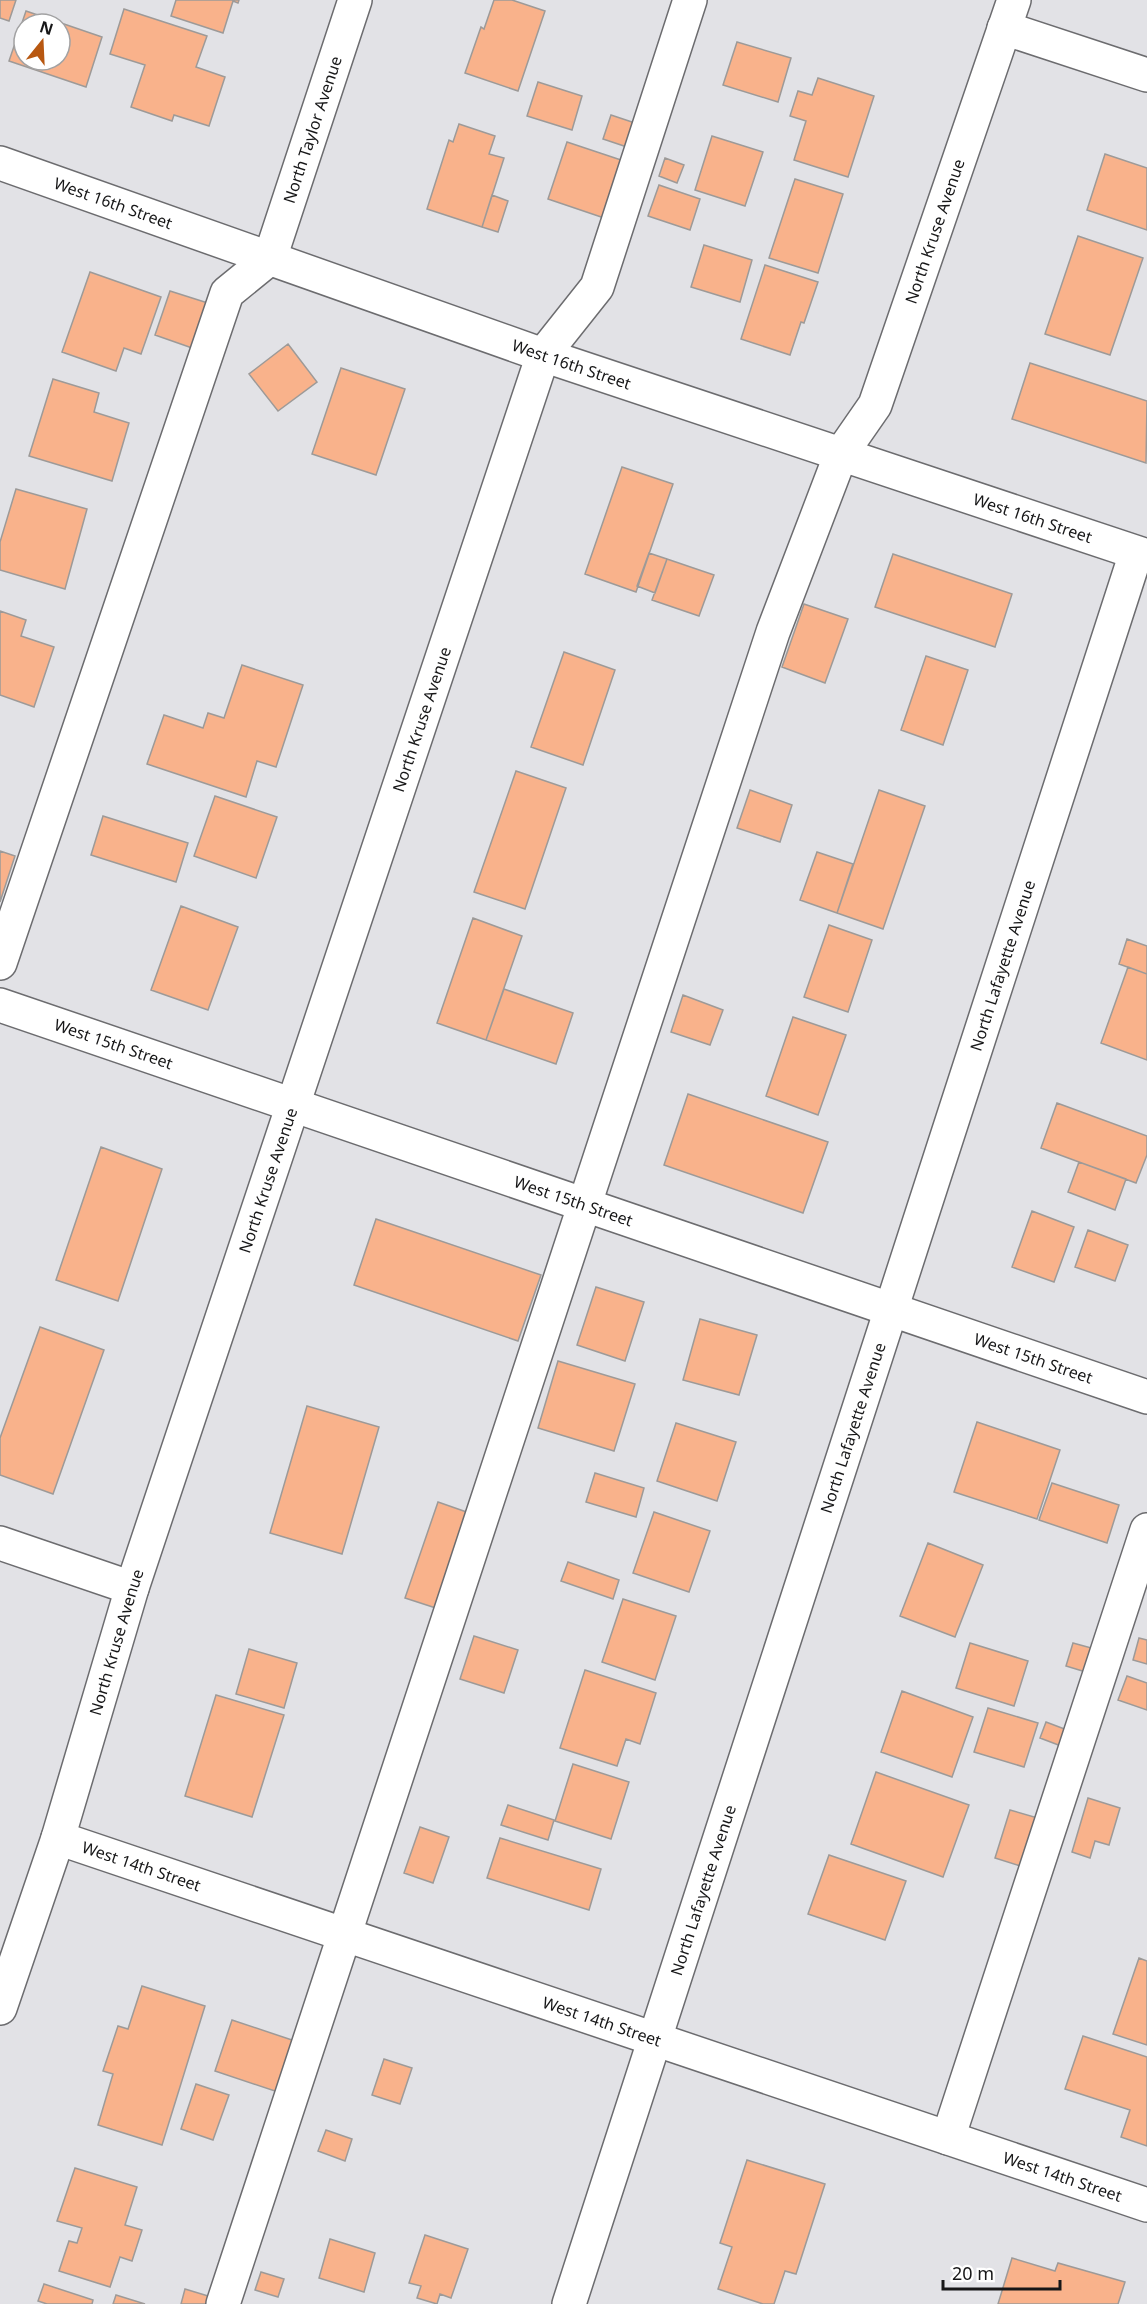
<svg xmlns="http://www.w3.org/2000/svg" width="1147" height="2304" font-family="'Noto Sans',sans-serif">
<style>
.building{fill:#f9b28b;stroke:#9d9a98;stroke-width:1.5;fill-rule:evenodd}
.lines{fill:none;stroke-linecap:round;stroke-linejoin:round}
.minor-casing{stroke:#6c6c6f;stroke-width:36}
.minor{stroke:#fff;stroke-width:33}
.labels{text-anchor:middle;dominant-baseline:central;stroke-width:4.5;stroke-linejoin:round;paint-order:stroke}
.street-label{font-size:16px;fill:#171718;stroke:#fff}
</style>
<rect width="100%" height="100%" fill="#e2e2e6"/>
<path class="building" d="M 0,0 L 16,0 L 9,21 L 0,18 Z
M 176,0 L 239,0 L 238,3 L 233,1 L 223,33 L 171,16 Z
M 494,0 L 512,0 L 545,11 L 518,91 L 465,73 L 481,27 L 484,29 Z
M 124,9 L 207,36 L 196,67 L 225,77 L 209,126 L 174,115 L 172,121 L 131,107 L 145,65 L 110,54 Z
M 26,11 L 102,37 L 86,87 L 9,61 ZM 24,24 L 60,24 L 60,60 L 24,60 Z
M 737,42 L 791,58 L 778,102 L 723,85 Z
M 818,78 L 874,96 L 848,177 L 794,160 L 806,121 L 790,116 L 798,91 L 812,95 Z
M 538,82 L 582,96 L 572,130 L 527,116 Z
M 611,115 L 635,123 L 627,147 L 603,139 Z
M 459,124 L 495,136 L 489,154 L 504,158 L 482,227 L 427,209 L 449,140 L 453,142 Z
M 712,136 L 763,152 L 745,206 L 695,190 Z
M 567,142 L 633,164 L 613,221 L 548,199 Z
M 1105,154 L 1147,168 L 1147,230 L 1087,210 Z
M 665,158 L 684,165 L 677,183 L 659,176 Z
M 795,179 L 843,194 L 818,273 L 769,258 Z
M 659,185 L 700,199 L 690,230 L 648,216 Z
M 492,195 L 508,201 L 498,232 L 482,227 Z
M 1078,236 L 1143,258 L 1110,355 L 1045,334 Z
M 704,245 L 752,260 L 740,302 L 691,287 Z
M 765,265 L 818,282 L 804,323 L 801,322 L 790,355 L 741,339 Z
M 90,272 L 161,297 L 141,354 L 124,348 L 116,371 L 62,352 Z
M 170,291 L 211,304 L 195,349 L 155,335 Z
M 288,344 L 317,382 L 278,411 L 249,374 Z
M 1030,363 L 1147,401 L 1146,463 L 1012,419 Z
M 341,368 L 405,389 L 376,475 L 312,454 Z
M 53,379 L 99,393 L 94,412 L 129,423 L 112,481 L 29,456 Z
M 622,467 L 673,484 L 636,592 L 585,574 Z
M 16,489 L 87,509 L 65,589 L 0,570 L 0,542 Z
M 649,553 L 667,559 L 655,593 L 637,586 Z
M 893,554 L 1012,594 L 995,647 L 875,607 Z
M 667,559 L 714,575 L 699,616 L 652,600 Z
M 804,604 L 848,619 L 825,683 L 782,667 Z
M 0,611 L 26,620 L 21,636 L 54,647 L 34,707 L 0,695 Z
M 564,652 L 615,670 L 583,765 L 531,747 Z
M 926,656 L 968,670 L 943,745 L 901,730 Z
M 242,665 L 303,685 L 276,767 L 257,761 L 246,797 L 147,764 L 164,715 L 203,728 L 208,713 L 224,718 Z
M 516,771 L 566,788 L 525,909 L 474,892 Z
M 750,790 L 792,805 L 780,842 L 737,828 Z
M 879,790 L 925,806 L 883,929 L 837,913 Z
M 215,796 L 277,817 L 256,878 L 194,856 Z
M 103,816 L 188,843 L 176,882 L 91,855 Z
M 0,851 L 15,856 L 0,902 Z
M 817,852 L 853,864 L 837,913 L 800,900 Z
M 181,906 L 238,927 L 208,1010 L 151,990 Z
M 473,918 L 522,936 L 486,1040 L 437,1023 Z
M 829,925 L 872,940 L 848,1012 L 804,997 Z
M 1127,939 L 1147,946 L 1147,974 L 1119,964 Z
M 1128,967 L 1147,974 L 1147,1060 L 1101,1043 Z
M 504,989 L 573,1013 L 556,1064 L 486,1040 Z
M 683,995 L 723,1010 L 710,1045 L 671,1032 Z
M 793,1017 L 846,1035 L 818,1115 L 766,1096 Z
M 688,1094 L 828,1142 L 803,1213 L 664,1165 Z
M 1057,1103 L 1147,1136 L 1147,1155 L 1136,1183 L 1041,1148 Z
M 101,1147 L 162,1169 L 118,1301 L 56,1280 Z
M 1079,1162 L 1126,1179 L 1115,1210 L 1068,1192 Z
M 1032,1211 L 1074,1227 L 1054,1282 L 1012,1267 Z
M 376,1219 L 541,1275 L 518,1341 L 354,1285 Z
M 1088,1230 L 1128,1245 L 1115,1281 L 1075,1267 Z
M 596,1287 L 644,1302 L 625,1361 L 577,1345 Z
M 700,1319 L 757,1335 L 739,1395 L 683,1380 Z
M 40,1327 L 104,1350 L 53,1494 L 0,1475 L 0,1438 Z
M 558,1361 L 635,1384 L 614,1451 L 538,1428 Z
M 307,1406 L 379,1427 L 342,1554 L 270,1533 Z
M 977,1422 L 1060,1450 L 1037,1519 L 954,1492 Z
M 676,1423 L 736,1442 L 717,1501 L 657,1481 Z
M 595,1473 L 644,1488 L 636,1517 L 586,1502 Z
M 1052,1483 L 1119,1505 L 1107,1543 L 1039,1520 Z
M 438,1502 L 478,1516 L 445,1611 L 405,1598 Z
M 654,1512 L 710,1531 L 689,1592 L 633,1573 Z
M 928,1543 L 983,1565 L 955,1637 L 900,1616 Z
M 568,1562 L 619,1580 L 613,1599 L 561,1581 Z
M 623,1599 L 676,1616 L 655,1680 L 602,1662 Z
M 474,1636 L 518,1650 L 504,1693 L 460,1679 Z
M 1139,1638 L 1147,1640 L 1147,1664 L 1133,1660 Z
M 970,1643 L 1028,1661 L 1014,1706 L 956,1688 Z
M 1073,1643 L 1106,1652 L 1099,1676 L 1066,1666 Z
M 249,1649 L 297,1663 L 284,1708 L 236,1694 Z
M 585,1670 L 656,1693 L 640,1744 L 626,1739 L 617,1766 L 560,1748 Z
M 1127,1676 L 1147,1683 L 1147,1710 L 1118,1700 Z
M 902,1691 L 973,1717 L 952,1777 L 881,1752 Z
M 216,1695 L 284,1715 L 252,1817 L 185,1796 Z
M 988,1708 L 1038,1723 L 1024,1767 L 974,1752 Z
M 1046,1722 L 1075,1733 L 1069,1749 L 1040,1738 Z
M 573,1764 L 629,1782 L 611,1839 L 555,1821 Z
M 876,1772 L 969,1805 L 943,1877 L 851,1844 Z
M 1088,1798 L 1120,1808 L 1109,1845 L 1095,1841 L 1090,1858 L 1072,1852 Z
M 508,1805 L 554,1820 L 548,1840 L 501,1825 Z
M 1010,1810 L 1048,1821 L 1033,1870 L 995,1858 Z
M 420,1827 L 449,1837 L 433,1883 L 404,1873 Z
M 500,1838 L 601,1869 L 589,1910 L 487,1878 Z
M 829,1855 L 906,1881 L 885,1940 L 808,1914 Z
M 1139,1958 L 1147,1961 L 1147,2045 L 1113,2034 Z
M 142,1986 L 205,2006 L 162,2145 L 98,2125 L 113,2074 L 103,2071 L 118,2026 L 128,2029 Z
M 232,2020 L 304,2044 L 287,2095 L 215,2071 Z
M 1083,2036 L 1147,2057 L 1147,2146 L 1121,2137 L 1130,2110 L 1065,2089 Z
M 384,2059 L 412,2068 L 400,2104 L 372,2095 Z
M 196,2084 L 229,2095 L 213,2140 L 181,2129 Z
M 326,2130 L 352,2139 L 345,2161 L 318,2151 Z
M 747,2160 L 825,2184 L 796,2274 L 785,2271 L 774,2304 L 763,2304 L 718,2289 L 732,2247 L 720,2243 Z
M 75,2168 L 137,2187 L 125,2225 L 142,2230 L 132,2261 L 120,2257 L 110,2287 L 59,2271 L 69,2241 L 77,2243 L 82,2228 L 57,2221 Z
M 425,2235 L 468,2249 L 451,2298 L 440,2294 L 437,2304 L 417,2298 L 421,2286 L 409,2283 Z
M 330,2239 L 375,2253 L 364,2292 L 319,2278 Z
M 1012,2258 L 1055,2271 L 1058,2263 L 1125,2282 L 1118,2304 L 998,2304 Z
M 261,2272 L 284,2279 L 278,2297 L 255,2290 Z
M 44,2284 L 93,2300 L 92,2304 L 47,2304 L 38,2301 Z
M 185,2289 L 218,2299 L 216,2304 L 181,2304 Z
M 116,2295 L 145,2304 L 113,2304 Z"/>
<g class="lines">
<defs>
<g id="minor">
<path d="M 1004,28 L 1147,75"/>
<path id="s1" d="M 0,163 L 543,355 L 1147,556"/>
<path id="s2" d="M 0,963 L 227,293 L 270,258 L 355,0"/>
<path id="s3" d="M 0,1005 L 1147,1397"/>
<path d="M 0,1543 L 132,1588"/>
<path id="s4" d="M 58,1838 L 1147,2205"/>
<path id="s5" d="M 0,2008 L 58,1838 L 132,1588 L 543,355 L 597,287 L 690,0"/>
<path d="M 948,2138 L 1147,1530"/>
<path id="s6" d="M 223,2304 L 773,632 L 841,454 L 875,405 L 1014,0"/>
<path id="s7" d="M 569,2304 L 1136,553"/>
</g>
</defs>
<use href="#minor" class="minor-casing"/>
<use href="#minor" class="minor"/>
</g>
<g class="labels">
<g class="street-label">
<text stroke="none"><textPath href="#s2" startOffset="898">North Taylor Avenue</textPath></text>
<text stroke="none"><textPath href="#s1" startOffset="120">West 16th Street</textPath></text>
<text stroke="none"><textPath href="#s6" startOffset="2194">North Kruse Avenue</textPath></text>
<text stroke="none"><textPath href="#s1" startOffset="606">West 16th Street</textPath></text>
<text stroke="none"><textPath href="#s1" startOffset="1092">West 16th Street</textPath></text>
<text stroke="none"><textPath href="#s5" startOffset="1356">North Kruse Avenue</textPath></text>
<text stroke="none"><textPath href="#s7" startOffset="1407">North Lafayette Avenue</textPath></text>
<text stroke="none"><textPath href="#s3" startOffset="120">West 15th Street</textPath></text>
<text stroke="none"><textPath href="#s5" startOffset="870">North Kruse Avenue</textPath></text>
<text stroke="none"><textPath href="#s3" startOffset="606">West 15th Street</textPath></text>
<text stroke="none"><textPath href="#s3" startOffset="1092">West 15th Street</textPath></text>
<text stroke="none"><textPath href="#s7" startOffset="921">North Lafayette Avenue</textPath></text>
<text stroke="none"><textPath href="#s5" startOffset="384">North Kruse Avenue</textPath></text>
<text stroke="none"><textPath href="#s4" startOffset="88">West 14th Street</textPath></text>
<text stroke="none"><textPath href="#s7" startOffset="435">North Lafayette Avenue</textPath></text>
<text stroke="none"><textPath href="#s4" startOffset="574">West 14th Street</textPath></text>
<text stroke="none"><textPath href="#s4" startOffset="1060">West 14th Street</textPath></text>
</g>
</g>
<g transform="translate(42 42) rotate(18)"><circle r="28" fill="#ffffff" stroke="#a2a2a3" stroke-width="1.5"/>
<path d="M0-4.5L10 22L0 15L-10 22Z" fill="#b85811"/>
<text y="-9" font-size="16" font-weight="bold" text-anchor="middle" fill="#171718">N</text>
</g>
<path d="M943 2280v9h117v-9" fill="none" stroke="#171718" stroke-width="3"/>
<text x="952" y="2280" font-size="18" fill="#171718" stroke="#ffffff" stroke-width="4.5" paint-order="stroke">20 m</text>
</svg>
